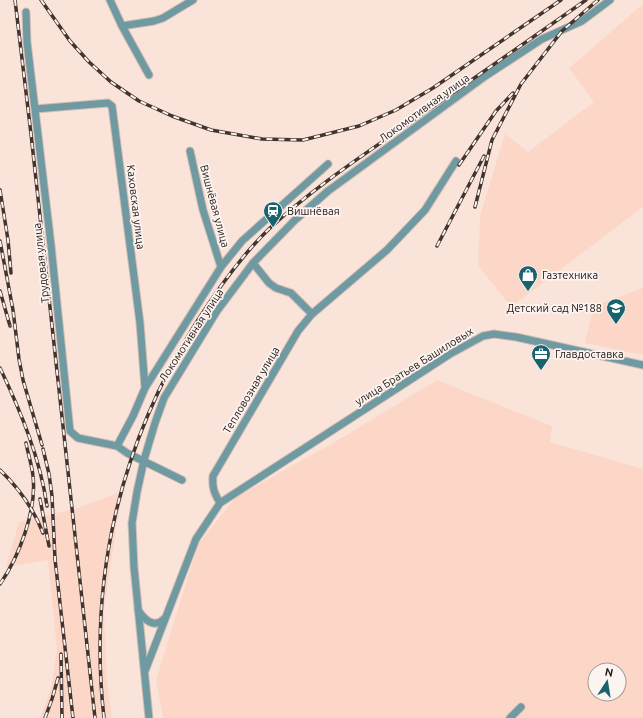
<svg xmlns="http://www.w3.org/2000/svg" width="643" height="718" font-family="Ubuntu,sans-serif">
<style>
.built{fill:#fcd7c7;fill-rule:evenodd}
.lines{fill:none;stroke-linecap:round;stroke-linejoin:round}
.minor-casing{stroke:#d3beb5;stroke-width:9}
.minor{stroke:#6f9aa2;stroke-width:7}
.rail-casing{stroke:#43352e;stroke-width:3.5}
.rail{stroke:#fcf4f1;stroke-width:2;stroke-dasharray:6;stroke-linecap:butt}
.labels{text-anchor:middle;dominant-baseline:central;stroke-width:3.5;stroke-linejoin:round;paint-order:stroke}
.street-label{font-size:11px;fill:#21150f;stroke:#fcf4f1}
.poi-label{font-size:11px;fill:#21150f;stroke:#fcf4f1;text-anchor:start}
</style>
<rect width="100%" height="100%" fill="#fae3d9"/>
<path class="built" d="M 643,4 L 643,207 L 511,307 L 478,265 L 480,216 L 505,134 L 528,152 L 594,102 L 569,68 Z
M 643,288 L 643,355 L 585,343 L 594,306 Z
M 437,380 L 552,426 L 550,442 L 643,469 L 643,718 L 163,718 L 156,680 L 198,545 L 235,498 L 340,439 ZM 595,670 L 619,670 L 619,694 L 595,694 Z
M 125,490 L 119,509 L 104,609 L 107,679 L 112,718 L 40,718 L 51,689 L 57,650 L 48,560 L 6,567 L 19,522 L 78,508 Z"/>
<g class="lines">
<defs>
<path id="minor" d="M 110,0 L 122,26 L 149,75
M 26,12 L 27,42 L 51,245 L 70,431 L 78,438 L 117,446 L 127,453 L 182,480
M 122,26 L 154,21 L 163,18 L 193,0
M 35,109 L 108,103 L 112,106 L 140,323 L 145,388
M 190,151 L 203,210 L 221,267
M 253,263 L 269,283 L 276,288 L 291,293 L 312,314
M 117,446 L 133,416 L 145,388 L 221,267 L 242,241 L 328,164
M 220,503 C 214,493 212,487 213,476 L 298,331 L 312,314 L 387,250 L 425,210 L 456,161
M 138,610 C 144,619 154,630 165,618
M 145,671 L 196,539 L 220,503 L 450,354 L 483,336 L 494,334 L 516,337 L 643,365
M 149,718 L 134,567 L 132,523 L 137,492 L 144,460 L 155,423 L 164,398 L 217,311 L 253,263 L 295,220 L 328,191 L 484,77 L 542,39 L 582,21 L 610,0
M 510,718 L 521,707"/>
</defs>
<use href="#minor" class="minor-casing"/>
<use href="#minor" class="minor"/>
<defs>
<path id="rail" d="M 15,0 L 31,134 L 95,718
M 41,0 L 70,41 L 89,62 L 111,82 L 139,101 L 172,116 L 211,130 L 262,139 L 303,140 L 359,126 L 396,110 L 433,88 L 561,0
M 459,165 L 496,111 L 513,93
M 0,190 L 8,240 L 11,273
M 475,207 L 492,140 L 521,84 L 562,31 L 598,0
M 0,241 L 13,310 L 19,359 L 23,380 L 42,445
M 437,246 L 484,156
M 0,291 L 10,326
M 0,368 C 21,412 40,458 47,506
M 43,449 L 49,474 L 52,496 L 55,559 L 73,718
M 0,470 C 18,487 34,510 43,533
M 40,499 L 49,546
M 0,584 C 19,557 37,510 33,476 C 32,465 28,454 26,443
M 61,654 L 62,718
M 45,718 L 52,699 L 58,678
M 104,718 C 88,577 121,443 196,323 C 217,290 241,256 270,228 C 314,187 365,154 415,119 C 472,80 529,40 586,0"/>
</defs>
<use href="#rail" class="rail-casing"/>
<use href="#rail" class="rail"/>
</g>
<defs>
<symbol id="station-pin" viewBox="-11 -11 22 30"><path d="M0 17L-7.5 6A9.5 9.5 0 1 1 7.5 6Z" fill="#18636f" stroke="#fcf4f1"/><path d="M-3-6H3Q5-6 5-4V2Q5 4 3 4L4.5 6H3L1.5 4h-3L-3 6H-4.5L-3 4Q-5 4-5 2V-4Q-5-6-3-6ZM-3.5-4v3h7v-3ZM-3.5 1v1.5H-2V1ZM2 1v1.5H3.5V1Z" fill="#fff"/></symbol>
<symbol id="shop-pin" viewBox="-11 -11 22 30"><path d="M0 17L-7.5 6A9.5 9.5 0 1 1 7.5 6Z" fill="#18636f" stroke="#fcf4f1"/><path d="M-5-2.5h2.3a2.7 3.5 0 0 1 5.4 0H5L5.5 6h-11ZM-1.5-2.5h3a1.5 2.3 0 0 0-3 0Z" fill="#fff"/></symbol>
<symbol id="school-pin" viewBox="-11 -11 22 30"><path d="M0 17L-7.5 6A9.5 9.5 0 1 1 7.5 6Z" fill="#18636f" stroke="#fcf4f1"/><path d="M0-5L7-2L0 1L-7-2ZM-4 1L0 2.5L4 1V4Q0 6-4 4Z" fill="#fff"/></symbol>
<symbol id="office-pin" viewBox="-11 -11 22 30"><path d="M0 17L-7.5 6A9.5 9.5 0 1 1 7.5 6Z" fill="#18636f" stroke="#fcf4f1"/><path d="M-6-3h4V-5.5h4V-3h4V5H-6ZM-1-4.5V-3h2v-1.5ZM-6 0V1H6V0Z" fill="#fff"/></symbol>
</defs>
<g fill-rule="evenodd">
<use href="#station-pin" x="262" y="200" width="22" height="30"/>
<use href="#shop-pin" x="517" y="264" width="22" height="30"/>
<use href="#school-pin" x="605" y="297" width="22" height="30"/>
<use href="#office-pin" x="530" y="343" width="22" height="30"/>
</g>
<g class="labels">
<g class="street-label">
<text transform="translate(424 108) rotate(-36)">Локомотивная улица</text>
<text transform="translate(215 206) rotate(75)">Вишнёвая улица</text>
<text transform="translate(136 207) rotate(83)">Каховская улица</text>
<text transform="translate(41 263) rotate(-96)">Трудовая улица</text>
<text transform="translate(191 335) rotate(-57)">Локомотивная улица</text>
<text transform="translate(414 366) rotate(-32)">улица Братьев Башиловых</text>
<text transform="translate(251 390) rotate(-59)">Тепловозная улица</text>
</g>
<g class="poi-label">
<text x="287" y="211">Вишнёвая</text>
<text x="542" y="275">Газтехника</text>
<text x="602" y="308" text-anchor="end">Детский сад №188</text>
<text x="555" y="354">Главдоставка</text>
</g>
</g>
<g transform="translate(607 682) rotate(12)"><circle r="19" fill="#fcf4f1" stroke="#a49b97"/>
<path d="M0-3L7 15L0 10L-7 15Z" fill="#18636f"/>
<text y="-6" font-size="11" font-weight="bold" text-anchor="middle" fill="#21150f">N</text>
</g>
</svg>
